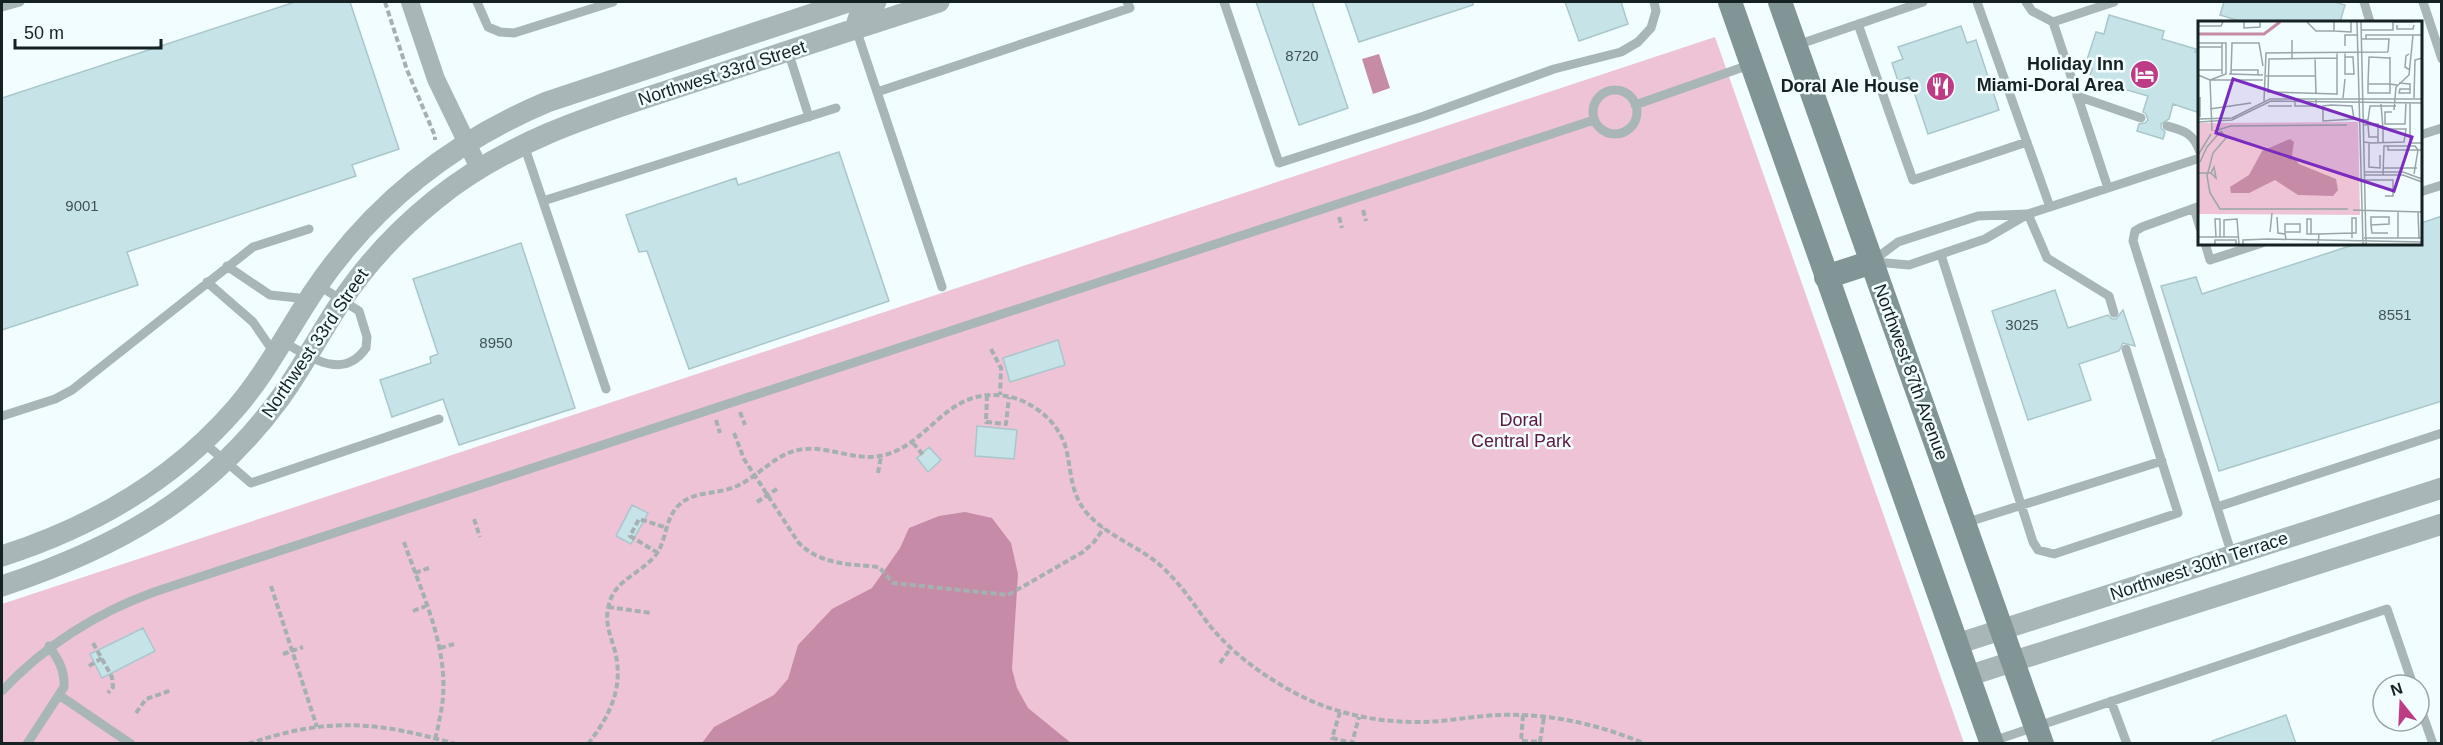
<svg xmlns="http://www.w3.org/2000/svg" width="2443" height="745" font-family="Arial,sans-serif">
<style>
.green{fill:#eec3d6}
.water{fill:#c68ca7}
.building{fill:#c6e4e8;stroke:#a9c7cb;stroke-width:1.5}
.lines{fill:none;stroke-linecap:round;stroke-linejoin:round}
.path{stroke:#a5b0b2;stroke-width:4;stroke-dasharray:6 3;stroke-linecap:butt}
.service{stroke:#a9b6b7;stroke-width:9}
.minor{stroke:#a9b6b7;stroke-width:18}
.tertiary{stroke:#a9b6b7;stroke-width:21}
.secondary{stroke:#819496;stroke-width:24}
.labels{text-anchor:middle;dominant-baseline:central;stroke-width:5;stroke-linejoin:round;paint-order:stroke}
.number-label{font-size:15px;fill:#425254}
.poi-label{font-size:18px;font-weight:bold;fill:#162123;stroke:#f1fdff;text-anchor:end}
.street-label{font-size:18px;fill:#162123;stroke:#f1fdff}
.park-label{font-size:18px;fill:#5d183f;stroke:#f1fdff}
.inset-river{fill:none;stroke:#c68ca7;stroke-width:3}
.inset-road{fill:none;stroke:#99a5a7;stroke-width:1.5}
.view{fill:#7b2cbf;fill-opacity:0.15;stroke:#7b2cbf;stroke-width:3}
.inset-edge{fill:none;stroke:#162123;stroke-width:3}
</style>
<rect width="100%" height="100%" fill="#f1fdff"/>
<path class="green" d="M 1715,37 L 1964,743 L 2,743 L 2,604 Z"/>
<path class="water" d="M 1379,54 L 1390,88 L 1373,94 L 1362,59 Z
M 965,512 L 992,518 L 1011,543 L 1018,574 L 1012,669 L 1017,688 L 1028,708 L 1071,743 L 702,743 L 714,727 L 774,695 L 788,679 L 798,645 L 832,609 L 872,588 L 900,548 L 909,528 L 939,516 Z"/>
<path class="building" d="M 295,2 L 350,2 L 399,149 L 352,165 L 356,176 L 127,252 L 138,285 L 2,330 L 2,98 Z
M 1256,2 L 1312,2 L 1348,108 L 1299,125 Z
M 1345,2 L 1473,2 L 1473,5 L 1359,42 Z
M 1565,2 L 1621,2 L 1628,24 L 1579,41 Z
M 2224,2 L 2334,2 L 2345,5 L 2340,22 L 2243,22 L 2220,15 Z
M 2109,15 L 2164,31 L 2162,39 L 2196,49 L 2195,52 L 2200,53 L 2200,113 L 2173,104 L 2169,119 L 2161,124 L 2161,128 L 2165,132 L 2163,139 L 2137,131 L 2139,124 L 2145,123 L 2148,120 L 2146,114 L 2143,112 L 2148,96 L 2089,79 L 2092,69 L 2085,66 L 2096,32 L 2104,34 Z
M 1961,26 L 1967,43 L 1976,40 L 1999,110 L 1928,134 L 1909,77 L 1898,81 L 1892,63 L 1903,59 L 1898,47 Z
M 839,152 L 889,301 L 689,369 L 647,251 L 639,252 L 626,215 L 736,178 L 738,185 Z
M 2442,216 L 2442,401 L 2219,471 L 2161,286 L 2196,277 L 2202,294 L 2359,243 L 2421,243 L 2421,223 Z
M 521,243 L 575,408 L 459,445 L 443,399 L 392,417 L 380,380 L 431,363 L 430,357 L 438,354 L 413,279 Z
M 2055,290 L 2068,328 L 2108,315 L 2112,319 L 2116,319 L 2123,310 L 2135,346 L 2123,343 L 2119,351 L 2079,364 L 2091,400 L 2028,420 L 1992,311 Z
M 1058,340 L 1065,365 L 1010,382 L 1003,358 Z
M 977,426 L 1017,430 L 1014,459 L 975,456 Z
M 929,447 L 941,460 L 928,472 L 917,458 Z
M 632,505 L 648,513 L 631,544 L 616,536 Z
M 143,628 L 155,651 L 102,678 L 90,654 Z
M 2286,715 L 2296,744 L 2212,744 L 2212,741 Z"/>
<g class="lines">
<path class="path" d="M 385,2 L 407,70 L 435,136 L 435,140
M 1363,210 L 1366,221
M 1339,217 L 1342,228
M 991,349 L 1001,368 L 1000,395
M 987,395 L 986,422 L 1006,424 L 1009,397
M 740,412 L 745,425
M 716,420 L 720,433
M 734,433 L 744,459 L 798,542 C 820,565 849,564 879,567 L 893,583 L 1008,595 L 1083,552 L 1094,542 L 1104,528
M 913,443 L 924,456
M 878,473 L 881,456
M 757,502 L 777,489
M 474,519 L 480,537
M 404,542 C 424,600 455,659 439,721 C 438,729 436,737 433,744
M 658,553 L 630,536 L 639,519 L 667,528
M 415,573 L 429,568
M 271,586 L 317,727
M 608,607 L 652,613
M 413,611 L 426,606
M 93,643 L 112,677 L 113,687 L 108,693
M 440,648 L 454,644
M 283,654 L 303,647
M 1220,663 L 1231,648
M 89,666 L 102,658
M 1340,712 L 1332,738 L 1352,743 L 1359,717
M 136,713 L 146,699 L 172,690
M 1523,715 L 1521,741 L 1540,742 L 1544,717
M 248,744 C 326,717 377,721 455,744
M 588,744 C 610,716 624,687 615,651 C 611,637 605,624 608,609 C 612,581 637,576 654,557 C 667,543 664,520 678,506 C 693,490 718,495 737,486 C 761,475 777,451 805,449 C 827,447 847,457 869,457 C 924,456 938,395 993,395 C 1023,394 1055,416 1065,445 C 1072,469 1069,491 1086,512 C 1106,536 1139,546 1161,566 C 1180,583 1192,602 1207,622 C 1230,652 1262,675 1295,693 C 1340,717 1391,725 1441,721 C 1460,719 1479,716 1498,715 C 1548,713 1599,724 1645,744"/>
<path class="service" d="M 477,2 L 488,27 L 500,32 L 514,33 L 613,2
M 1224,2 L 1279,163 L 1424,116 L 1554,69 L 1621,52 L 1638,42 L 1651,28 L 1656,11 L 1654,2
M 1977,2 L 2050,207
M 2026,2 L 2032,11 L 2053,22
M 2364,2 L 2370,22
M 2423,2 L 2442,59
M 2,7 L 20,2
M 1858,24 L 1913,180 L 2027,142
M 856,29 L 877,92 L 1130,8 L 1127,2
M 1797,45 L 1923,2
M 788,51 L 809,117
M1593 112a22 22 0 1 1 44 0a22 22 0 1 1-44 0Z
M 877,92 L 942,287
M 2077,96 L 2141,118
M 1635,105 L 1752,64
M 2167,126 C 2185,131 2193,133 2200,152
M 2420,135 L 2442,128
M 524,145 L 606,389
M 2108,188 L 2053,22 L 2114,2
M 2420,192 L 2442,185
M 543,201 L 836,108
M 2200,206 L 2142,227 L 2135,231 L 2133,241 L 2232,555
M 2194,208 L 2200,228
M 2028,214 L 2047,258 L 2109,296 L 2114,313
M 2205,243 L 2210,260 L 2262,243
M 1941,255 L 2033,542 L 2038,550 L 2054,554 L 2178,513 L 2126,349
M 1874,260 L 1898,242 L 1978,216 L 2027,214
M 1875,262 L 1909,265 L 1985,239 L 2028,214 L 2200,158
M 227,266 L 270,295 L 308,299
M 207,282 L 253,322 L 275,354
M 283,342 C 310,356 342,382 366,348 L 367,337 L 359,311 L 318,285
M 2,416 L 55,399 L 72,390 L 253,247 L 309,229
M 203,442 L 251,483 L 439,419
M 2217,507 L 2442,433
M 1965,523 L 2162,461
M 2,691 C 45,645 94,614 154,592 L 1594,120
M 59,695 L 131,744
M 2111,701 L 2127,744
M 2419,704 L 2433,744
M 1993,741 L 2387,609 L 2413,685
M 27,744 L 64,687 C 65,670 58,659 49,646"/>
<path class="minor" d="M 410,2 L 436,79 L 479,168"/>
<path class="tertiary" d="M 856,29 C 857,13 864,11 876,2
M 2,556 C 92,527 173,481 236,408 C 267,372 288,330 314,291 C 372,205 452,142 547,102 L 848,2
M 2,586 C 117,548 208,497 281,397 C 302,368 319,335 339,305 C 365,265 398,230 435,200 C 511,138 603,112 694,82 C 776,55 857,28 939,2
M 1957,644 L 2442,488
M 1968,676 L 2442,524"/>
<path class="secondary" d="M 1730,2 L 1992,744
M 1780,2 L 2042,744
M 1826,277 L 1872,262"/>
</g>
<defs>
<symbol id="hotel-disc" viewBox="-11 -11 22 22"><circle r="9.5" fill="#bd3c85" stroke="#f1fdff"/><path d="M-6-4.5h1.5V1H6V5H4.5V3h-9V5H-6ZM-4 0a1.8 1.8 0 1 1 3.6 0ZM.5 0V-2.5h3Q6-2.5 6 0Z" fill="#fff"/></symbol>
<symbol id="restaurant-disc" viewBox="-11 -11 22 22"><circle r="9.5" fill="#bd3c85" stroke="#f1fdff"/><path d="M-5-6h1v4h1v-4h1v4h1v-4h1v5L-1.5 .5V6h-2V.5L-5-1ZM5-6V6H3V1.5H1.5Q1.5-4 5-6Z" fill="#fff"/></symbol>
</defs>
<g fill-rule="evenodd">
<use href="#hotel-disc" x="2128" y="58" width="33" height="33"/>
<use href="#restaurant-disc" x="1924" y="70" width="33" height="33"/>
</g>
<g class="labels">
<g class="number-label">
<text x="1302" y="55">8720</text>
<text x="82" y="205">9001</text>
<text x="2395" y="314">8551</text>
<text x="2022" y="324">3025</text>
<text x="496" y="342">8950</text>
</g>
<g class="poi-label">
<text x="2124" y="64">Holiday Inn<tspan x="2124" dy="21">Miami-Doral Area</tspan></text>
<text x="1919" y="86">Doral Ale House</text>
</g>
<g class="street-label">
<text transform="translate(722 73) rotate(-18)">Northwest 33rd Street</text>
<text transform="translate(315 343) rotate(-56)">Northwest 33rd Street</text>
<text transform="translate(1911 372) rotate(70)">Northwest 87th Avenue</text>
<text transform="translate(2199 566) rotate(-18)">Northwest 30th Terrace</text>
</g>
<g class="park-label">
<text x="1521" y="420">Doral<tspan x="1521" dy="21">Central Park</tspan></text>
</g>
</g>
<g transform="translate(2198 21)">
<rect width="224" height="224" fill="#f1fdff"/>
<path d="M 160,101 L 162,194 L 0,193 L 0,102 Z" fill="#eec3d6"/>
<path d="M 92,118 L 96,121 L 94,134 L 101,143 L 138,158 L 140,169 L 135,175 L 100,174 L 77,159 L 51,172 L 33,172 L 32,166 L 51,154 L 64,130 Z" fill="#c68ca7"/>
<path class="inset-river" d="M 0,13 L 66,13 L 82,1"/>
<path class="inset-road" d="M 46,1 L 46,7 L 62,6 L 62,1M 109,1 L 118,10 L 136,10 L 136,1M 159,1 L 165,223M 163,1 L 168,223M 199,4 L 199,8 L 215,8 L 216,4M 0,5 L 23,5 L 25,1M 164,9 L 195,9 L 195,1 L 216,1M 136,10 L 153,11 L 153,1M 163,18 L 191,18 L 190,31M 168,18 L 168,14 L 224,14M 94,19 L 94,38M 0,22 L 28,22 L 28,53 L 12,59M 24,22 L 24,53M 147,25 L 147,14 L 159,14M 0,26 L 24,26M 139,31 L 139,74M 147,31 L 147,53 L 156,53 L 155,36 L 147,36M 211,33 L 208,35 L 207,46 L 212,49M 192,36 L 192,63 L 199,64M 117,37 L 118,73M 139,37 L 71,38 L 70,71 L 139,73M 0,49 L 24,49M 33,49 L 60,49 L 60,54M 31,53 L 65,54M 33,53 L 34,22 L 61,22 L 65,45M 0,54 L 12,59 L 65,59M 68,55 L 118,55M 12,59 L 14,110M 201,62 L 212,63 L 212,68 L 202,68 L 201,72 L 212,72 L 212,68M 170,63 L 192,63 L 192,72 L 170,72 L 170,63 L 171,36 L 192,37M 2,76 L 2,96M 145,77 L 147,58M 216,77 L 217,39 L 224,37M 97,79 L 97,85 L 118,85 L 118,79M 66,80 L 68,32 L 190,31M 212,81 L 212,122 L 224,122M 183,83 L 185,108M 133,84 L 154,85 L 156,98 L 125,100 L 125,85 ZM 70,85 L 94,85M 12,88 L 53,82M 196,89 L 198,66 L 211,54 L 215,14M 194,91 L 187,91 L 187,103 L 207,103 L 208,81M 0,98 L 34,97 L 72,78 L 224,78M 165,99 L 170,99 L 172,85 L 198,85M 0,101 L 34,99 L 73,80 L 224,82M 165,104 L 180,103 L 180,121M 170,104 L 171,116 L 180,116M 16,110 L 33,105 L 149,104M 23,110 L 28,117 L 15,132 L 9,155 L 12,172 L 22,188 L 150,188M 166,121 L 173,122 L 206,121 L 208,108 L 185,108 L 185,121M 171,122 L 171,146 L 182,147 L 182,134M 190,125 L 190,129 L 224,129M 0,134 L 13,113M 2,141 L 9,126 L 23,110M 185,147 L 219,147M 167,151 L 205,151 L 224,158M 0,152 L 13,152 L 16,146 L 18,157 L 13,152M 216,153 L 220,129M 167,154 L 205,154 L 224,161M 185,154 L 186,125 L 217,125 L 220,129M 165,159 L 195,159 L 195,175 L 187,175M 155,189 L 224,191M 200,191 L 200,217M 220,191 L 221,218M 79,196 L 80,212 L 87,213M 173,196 L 191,196 L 191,203 L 173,204 ZM 173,204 L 174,212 L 190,212M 72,211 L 74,192M 88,211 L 102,211 L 102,203 L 87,203 L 87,213 L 88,218M 113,213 L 113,198 L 109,198 L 109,213 L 121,213 L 120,223M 121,213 L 154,212 L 158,212 L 158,197 L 154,197 L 154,217M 0,216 L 41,216M 18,216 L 17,198 L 22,198 L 22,216M 26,216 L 26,199 L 39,198 L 41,223M 166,217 L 224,217M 17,223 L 17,219 L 38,219 L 38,223M 45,223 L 45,219 L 70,218 L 224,221"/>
<path class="view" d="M 35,58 L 214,116 L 196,170 L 18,112 Z"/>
<rect width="224" height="224" class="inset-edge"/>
</g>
<rect width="2443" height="745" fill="none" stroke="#162123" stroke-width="6"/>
<g transform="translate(2401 703) rotate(342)"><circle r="28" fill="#f1fdff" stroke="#99a5a7" stroke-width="1.5"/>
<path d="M0-4.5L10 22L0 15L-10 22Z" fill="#bd3c85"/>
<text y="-9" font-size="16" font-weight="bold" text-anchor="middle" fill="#162123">N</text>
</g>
<path d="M15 39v9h146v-9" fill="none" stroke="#162123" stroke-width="3"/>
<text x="24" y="39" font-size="18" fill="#162123" stroke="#f1fdff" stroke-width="4.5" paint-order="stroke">50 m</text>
</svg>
